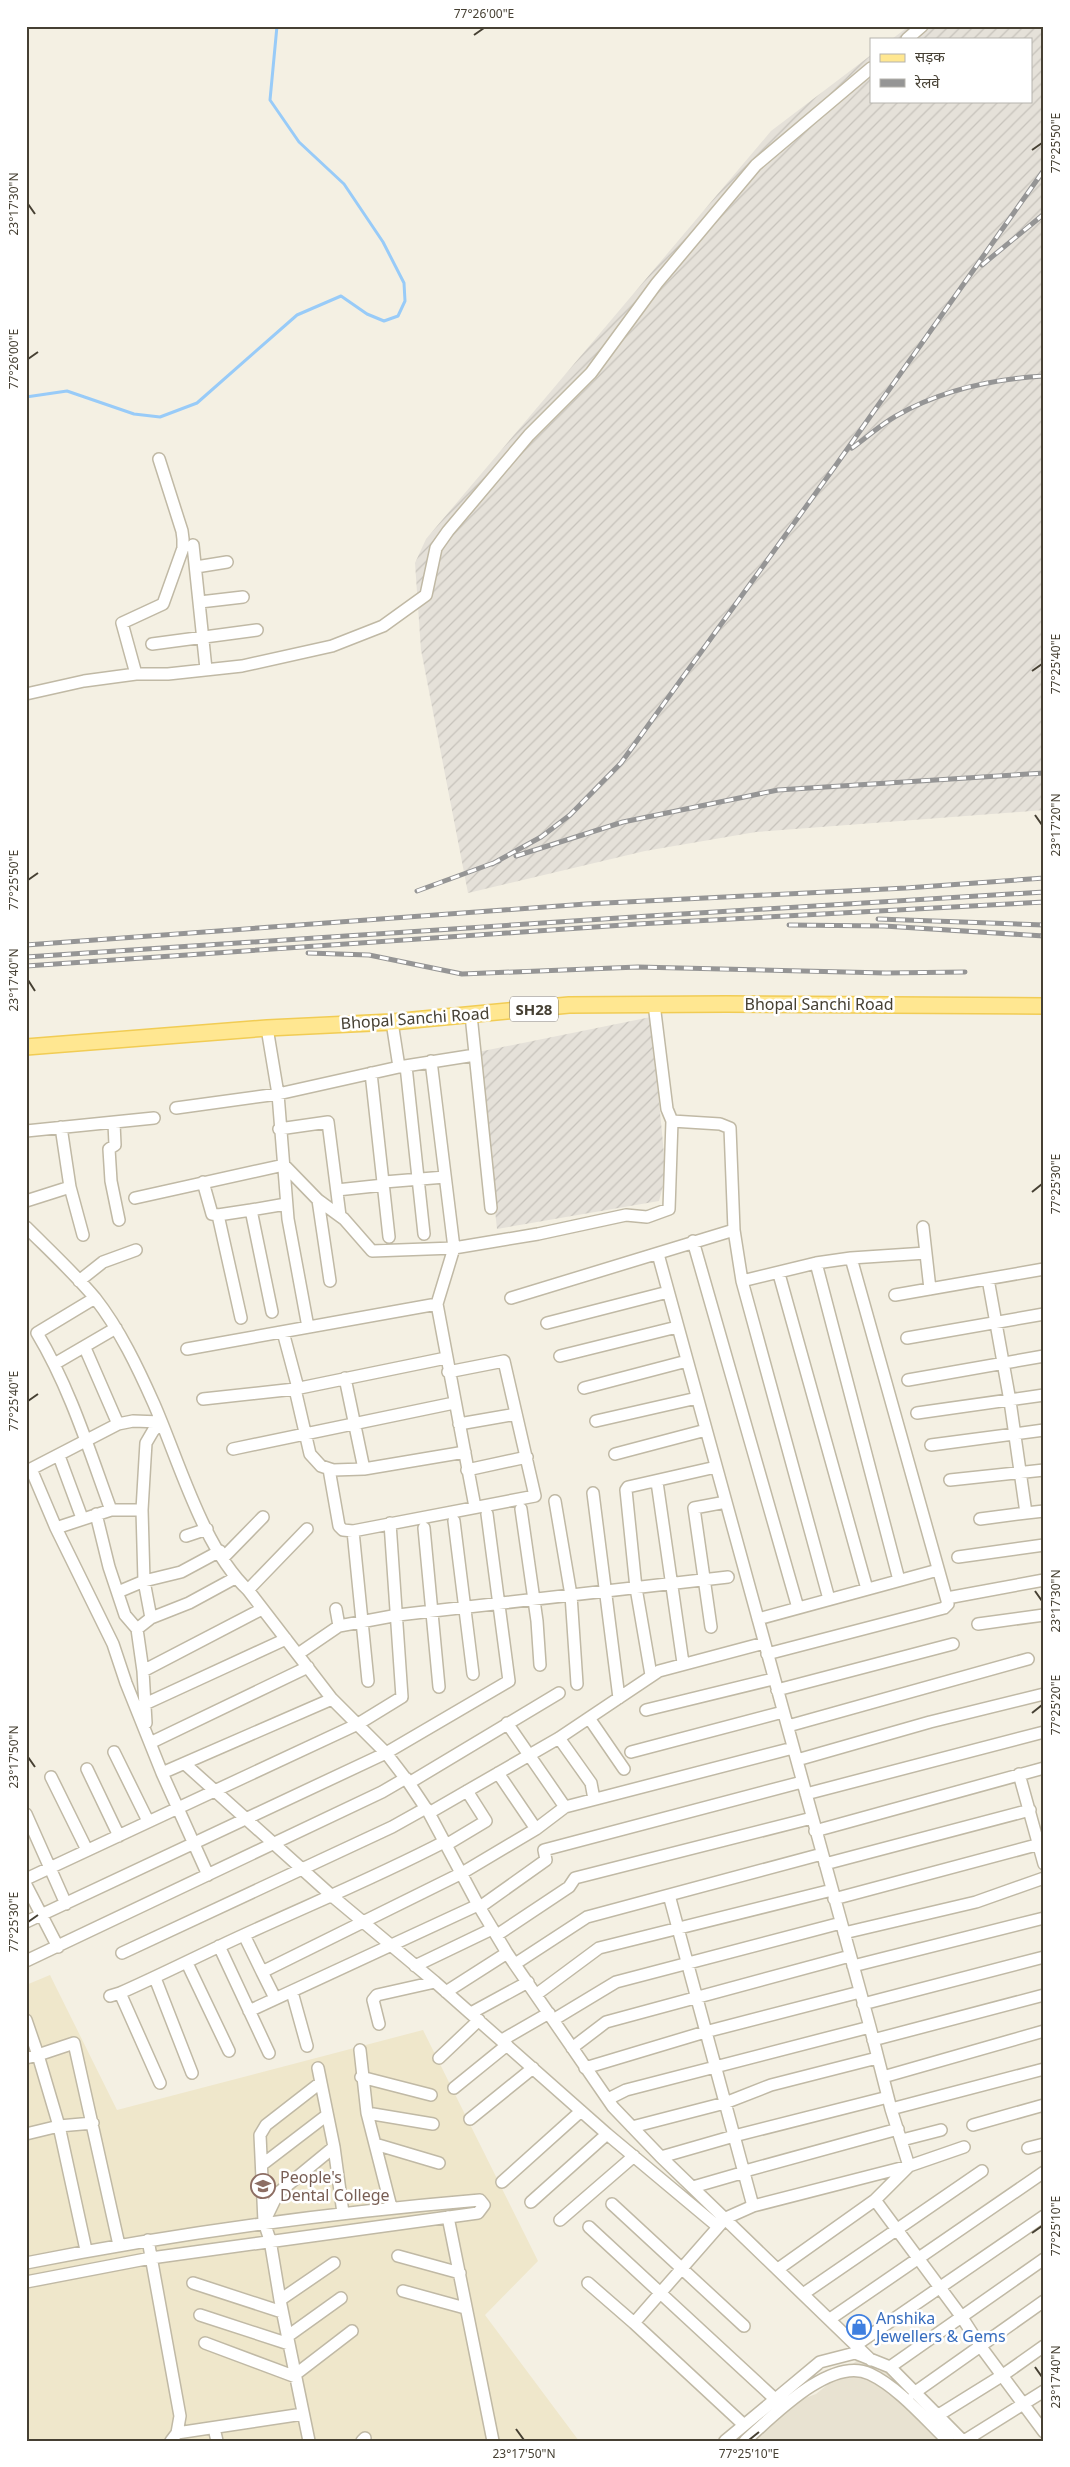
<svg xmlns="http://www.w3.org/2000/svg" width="1070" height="2467" font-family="'Noto Sans','Noto Sans Devanagari',sans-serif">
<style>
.residential{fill:#e8e2d1}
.industrial{fill:url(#industrial-furrows)}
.education{fill:#efe7cb}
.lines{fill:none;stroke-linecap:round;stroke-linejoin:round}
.stream{stroke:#98cbf8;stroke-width:3}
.minor-casing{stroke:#c0b9a5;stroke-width:14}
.major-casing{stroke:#f1cc54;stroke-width:18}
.minor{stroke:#fff;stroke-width:11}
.major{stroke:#ffe791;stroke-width:15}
.rail-casing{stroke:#959595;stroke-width:5}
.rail{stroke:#fff;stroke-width:3;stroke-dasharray:9;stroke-linecap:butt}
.ticks{fill:none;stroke:#464033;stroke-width:2}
.labels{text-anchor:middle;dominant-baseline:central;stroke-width:5;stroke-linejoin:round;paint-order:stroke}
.shield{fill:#fff;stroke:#7e7970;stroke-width:1}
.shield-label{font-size:15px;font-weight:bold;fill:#464033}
.street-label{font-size:16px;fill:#464033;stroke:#fff}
.education-label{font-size:16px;fill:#785e54;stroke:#fff;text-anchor:start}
.shop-label{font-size:16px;fill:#366cbe;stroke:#fff;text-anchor:start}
.neatline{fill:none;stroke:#464033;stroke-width:2}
.ticks-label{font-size:12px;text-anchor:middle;fill:#464033}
</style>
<defs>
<pattern id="industrial-furrows" width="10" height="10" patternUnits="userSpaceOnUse" patternTransform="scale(1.25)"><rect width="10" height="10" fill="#e5e1d9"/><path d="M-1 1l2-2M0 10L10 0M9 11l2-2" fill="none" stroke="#c6c2bb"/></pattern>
</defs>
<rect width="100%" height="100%" fill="#f4f0e3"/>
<path class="residential" d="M 860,2358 L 880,2371 L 890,2367 L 965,2441 L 745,2441 L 789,2404 L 816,2394 Z"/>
<path class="industrial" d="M 909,26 L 1044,26 L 1044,810 L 756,832 L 645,851 L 468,893 L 421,650 L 415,563 L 426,539 L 771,131 L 871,55 L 871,101 L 1031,101 L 1031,39 L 892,39 Z
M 651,1017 L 666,1175 L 659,1201 L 497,1229 L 478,1052 Z"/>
<path class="education" d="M 50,1975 L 117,2110 L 423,2030 L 538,2261 L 485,2315 L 579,2441 L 26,2441 L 26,1985 Z"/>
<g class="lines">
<path class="stream" d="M 26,397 L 67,391 L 134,414 L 160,417 L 197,403 L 297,315 L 341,296 L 367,314 L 384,321 L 398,316 L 405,301 L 404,283 L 383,242 L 344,184 L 299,142 L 270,100 L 277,26"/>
<defs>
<path id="minor" d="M 907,39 L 922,26
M 193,545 L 206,669
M 196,567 L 227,562
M 200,602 L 243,597
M 152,644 L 257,630
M 136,674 L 122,623 L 163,604 L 183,548 L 183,539 L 182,531 L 159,459
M 26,694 L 84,681 L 136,674 L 168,674 L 242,666 L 332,646 L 383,626 L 426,595 L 436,548 L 448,531 L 529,435 L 591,373 L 657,283 L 756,165 L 871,68
M 654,1004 L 667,1109 L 672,1121 L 720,1124 L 730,1128 L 734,1230 L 742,1281 L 816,1263 L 851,1258 L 948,1604 L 944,1608 L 767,1654
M 471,1015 L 491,1208
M 392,1022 L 399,1067
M 267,1028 L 278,1094 L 288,1219 L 308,1327
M 431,1061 L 454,1248 L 437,1304 L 475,1507
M 406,1066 L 424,1234
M 371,1073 L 389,1237
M 176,1108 L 278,1094 L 399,1067 L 475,1055
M 114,1123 L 115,1145 L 109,1149 L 111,1181 L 119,1220
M 61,1127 L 70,1187 L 83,1235
M 279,1129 L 328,1122 L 340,1216
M 26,1131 L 154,1118
M 203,1182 L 212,1214 L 218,1215
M 384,1182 L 445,1177
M 337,1190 L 384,1185
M 135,1198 L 284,1165 L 318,1200 L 330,1281
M 318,1200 L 344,1219 L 372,1251 L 454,1248 L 538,1234 L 626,1215 L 647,1217 L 669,1209 L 672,1121
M 26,1201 L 70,1187
M 26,1227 C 49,1250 74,1273 95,1298 C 120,1330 138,1368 154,1404 C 179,1461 203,1548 248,1590 L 332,1699 L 386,1753 L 409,1783 L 429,1813 L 477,1903 L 507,1953 L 613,2107 L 660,2156 L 871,2360
M 923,1227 L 930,1289
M 693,1241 L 798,1608
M 658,1254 L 870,2027 L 891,2109 L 909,2166 L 875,2200 L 778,2269
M 851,1258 L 926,1253
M 816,1263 L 899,1580
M 779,1274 L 867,1589
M 988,1279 L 1010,1401 L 1026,1513 L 1044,1511
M 79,1281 L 103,1262 L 136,1250
M 742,1281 L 829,1599
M 895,1295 L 1044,1269
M 95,1298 L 37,1333 C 70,1388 89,1450 111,1510
M 511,1298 L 734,1230
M 272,1312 L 251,1210 L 286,1204
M 241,1318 L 218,1215 L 251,1210
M 547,1323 L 668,1292
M 283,1332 L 298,1388
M 907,1338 L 1044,1314
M 85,1348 L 118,1424 L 133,1421 L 161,1422
M 187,1349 L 437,1304
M 560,1356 L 677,1327
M 56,1363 L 116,1328
M 345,1378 L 364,1469
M 908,1380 L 1044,1356
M 584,1388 L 687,1361
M 295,1389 L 310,1454 L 321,1466 L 333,1470 L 364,1469 L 465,1452
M 203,1399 L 295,1389 L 446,1358
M 917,1413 L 1044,1395
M 596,1421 L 697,1398
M 118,1424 L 31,1469 L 56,1528 L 113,1644 L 126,1683 L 162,1773 L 208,1875
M 459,1424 L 516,1414
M 931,1445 L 1044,1430
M 233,1449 L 454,1403
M 615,1454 L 706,1430
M 59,1456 L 82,1518
M 329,1469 L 339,1526 L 343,1530 L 353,1531 L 535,1496 L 504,1361 L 448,1372
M 467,1470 L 527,1457
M 950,1480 L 1044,1470
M 657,1482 L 683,1663
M 593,1493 L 619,1698
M 555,1501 L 571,1595 L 577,1684
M 521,1509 L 537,1621 L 540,1665
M 96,1514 L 109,1567 L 125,1615 L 137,1629
M 980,1519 L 1026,1513
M 454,1521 L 473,1674
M 56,1528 L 111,1510 L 142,1510
M 424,1528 L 439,1687
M 353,1531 L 368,1681
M 186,1536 L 207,1529
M 958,1557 L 1044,1545
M 223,1558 L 263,1517
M 248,1590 L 307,1529
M 118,1592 L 144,1581 L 181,1572 L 220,1551
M 947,1598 L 1044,1580
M 336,1609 L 339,1626
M 151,1618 L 189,1603 L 235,1578
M 758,1619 L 938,1570
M 978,1624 L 1044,1615
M 711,1627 L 694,1508 L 726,1502
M 298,1654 L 339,1626 L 398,1615 L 728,1577
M 143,1671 L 262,1609
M 651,1675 L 636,1588 L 626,1490 L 628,1487 L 716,1467
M 777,1690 L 953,1644
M 145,1704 L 286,1639
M 646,1710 L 773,1679
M 589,1718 L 624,1769
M 146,1723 L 143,1671 L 137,1629 L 151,1618 L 144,1581 L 142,1510 L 145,1459 L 146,1443 L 153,1431 L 161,1422
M 507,1723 L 565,1807
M 788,1726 L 1028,1659
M 559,1738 L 591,1783 L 594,1799
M 150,1743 L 308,1667
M 114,1752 L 148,1821
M 631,1752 L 783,1712
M 797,1760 L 930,1722 L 1044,1694
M 185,1764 L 332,1896 L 435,1982 L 607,2134 L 717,2226
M 87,1769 L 119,1836
M 162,1773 L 332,1699
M 498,1773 L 536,1829
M 1019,1774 L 1044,1864
M 51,1777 L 87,1850
M 409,1783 L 559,1693
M 806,1794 L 1044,1732
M 429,1813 L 559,1738 L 659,1671 L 764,1643
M 26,1814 L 66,1904
M 815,1831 L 1044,1768
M 446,1845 L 486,1821 L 467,1791
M 825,1864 L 1030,1810
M 26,1879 L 358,1724 L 402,1697 L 390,1523
M 26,1885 L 58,1947
M 669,1895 L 753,2206
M 834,1899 L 1040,1844
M 480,1907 L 546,1860 L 544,1850 L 802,1782
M 26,1922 L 386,1753 L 509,1681 L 487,1514
M 844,1933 L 976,1902 L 1044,1878
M 244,1935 L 262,1972
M 497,1935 L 569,1887 L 575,1878 L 812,1818
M 219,1946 L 269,2053
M 122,1953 L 392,1827 L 426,1808
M 26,1961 L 382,1792 L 406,1778
M 187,1963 L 229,2051
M 515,1964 L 587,1917 L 822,1854
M 415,1966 L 492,1929
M 853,1966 L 1044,1918
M 155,1978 L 192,2073
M 292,1992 L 307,2046
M 446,1992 L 507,1953
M 120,1993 L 160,2083
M 537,1994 L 599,1948 L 832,1890
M 110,1996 L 120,1993 C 154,1978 186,1962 220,1946 C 294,1911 371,1880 444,1842
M 275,1998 L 262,1972 L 462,1873 L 536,1829 L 565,1807 L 793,1748
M 863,2004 L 1044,1957
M 249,2011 L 478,1905
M 471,2013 L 528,1982
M 26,2020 L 38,2055 L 26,2058
M 553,2020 L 616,1982 L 841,1923
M 379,2024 L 373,2000 L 377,1995 L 435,1982
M 502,2040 L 549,2013
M 873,2040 L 1044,1995
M 572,2048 L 606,2022 L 850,1956
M 360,2050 L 367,2113 L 391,2207
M 439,2058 L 479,2020
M 318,2068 L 334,2147 L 343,2213
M 585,2068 L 705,2032 L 860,1992
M 361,2077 L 431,2095
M 883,2077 L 1044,2031
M 454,2088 L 507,2045
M 608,2099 L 626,2090 L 870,2027
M 891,2109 L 1044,2069
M 367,2113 L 433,2124
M 470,2119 L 533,2068
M 973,2125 L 1044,2105
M 632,2127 L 725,2103 L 771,2085 L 877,2058
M 26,2134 L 59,2126 L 93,2123
M 902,2140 L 941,2130
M 375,2144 L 439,2163
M 1028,2148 L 1044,2144
M 661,2157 L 734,2136 L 888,2097
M 263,2164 L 327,2115
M 745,2171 L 898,2129
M 502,2182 L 581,2111
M 693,2187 L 745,2172
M 875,2200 L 961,2316 L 981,2347 L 1044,2432
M 531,2202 L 607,2134
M 612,2204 L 744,2326
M 448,2217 L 493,2441
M 266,2218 L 278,2193 L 334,2147
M 560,2220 L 634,2156
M 589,2227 L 775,2399
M 148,2240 L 180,2416 L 177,2433 L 171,2441
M 86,2250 L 59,2126 L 38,2055 L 74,2043 L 119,2245
M 398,2256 L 460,2273
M 26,2263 C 177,2233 327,2213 480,2200 L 484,2205 L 478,2213 L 151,2258 L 26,2282
M 193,2283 L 282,2312
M 588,2283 L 634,2323 L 744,2425
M 403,2291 L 465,2308
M 803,2294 L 982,2171
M 280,2300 L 334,2263
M 200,2315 L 289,2344
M 830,2319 L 1044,2172
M 634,2323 L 726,2218 L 753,2206 L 909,2166 L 964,2147
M 288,2336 L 341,2298
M 205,2343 L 296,2377
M 856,2345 L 1044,2216
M 890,2367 L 1044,2259
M 296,2374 L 352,2331
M 914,2393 L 1044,2301
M 937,2416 L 1003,2375 L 1044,2346
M 214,2428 L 217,2441
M 177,2433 L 303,2414
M 309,2441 L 280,2300 L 270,2240 L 264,2222 L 260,2135 L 266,2125 L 320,2083
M 362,2441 L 365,2438
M 725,2441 L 820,2362 L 855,2353 L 890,2367 L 963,2441
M 745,2441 C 772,2417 831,2355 870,2374 C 898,2387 926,2420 948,2441
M 964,2441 L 1044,2391"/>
<path id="major" d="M 26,1047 L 267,1028 L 392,1022 L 569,1005 L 726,1004 L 1044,1006"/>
</defs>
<use href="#minor" class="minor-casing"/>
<use href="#major" class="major-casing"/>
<use href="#minor" class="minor"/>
<use href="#major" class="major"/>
<defs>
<path id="rail" d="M 982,265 L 1044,214
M 852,448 C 866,438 880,425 896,416 C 941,390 992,379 1044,376
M 516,856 L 623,822 L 778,790 L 1044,773
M 492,864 L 541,837 L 570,815 L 621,763 L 836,465 L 1044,170
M 417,891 L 499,861
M 878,919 L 1044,925
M 789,925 L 884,926 L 1044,936
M 26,945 L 586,904 L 906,888 L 1044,878
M 308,953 L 369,955 L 462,974 L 638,967 L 886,973 L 965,972
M 26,957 L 649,916 L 1044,892
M 26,966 L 638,924 L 1044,902"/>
</defs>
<use href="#rail" class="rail-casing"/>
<use href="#rail" class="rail"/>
</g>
<path class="ticks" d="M 474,35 L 484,28M 1032,150 L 1042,143M 28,204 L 35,214M 28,359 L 38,352M 1032,671 L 1042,664M 1035,815 L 1042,825M 28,880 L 38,873M 28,980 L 35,991M 1032,1192 L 1042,1184M 28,1401 L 38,1394M 1035,1591 L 1042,1601M 1032,1713 L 1042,1705M 28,1757 L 35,1767M 28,1922 L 38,1915M 1032,2233 L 1042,2226M 1035,2367 L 1042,2377M 516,2429 L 524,2440M 749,2440 L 759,2432"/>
<defs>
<symbol id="university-ring" viewBox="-11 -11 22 22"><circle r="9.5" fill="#fff" stroke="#8d6e63" stroke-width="1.5"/><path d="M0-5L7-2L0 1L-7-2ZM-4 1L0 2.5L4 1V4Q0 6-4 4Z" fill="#8d6e63"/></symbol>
<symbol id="shop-ring" viewBox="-11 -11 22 22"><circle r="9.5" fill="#fff" stroke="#3f7fe0" stroke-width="1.5"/><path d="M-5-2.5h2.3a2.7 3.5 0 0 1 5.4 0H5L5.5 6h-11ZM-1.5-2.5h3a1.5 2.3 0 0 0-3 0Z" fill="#3f7fe0"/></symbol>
</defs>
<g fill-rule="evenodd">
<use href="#university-ring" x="249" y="2172" width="28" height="28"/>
<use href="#shop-ring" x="845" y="2313" width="28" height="28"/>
</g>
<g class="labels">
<rect class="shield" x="510" y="996.5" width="48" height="25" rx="4"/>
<g class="shield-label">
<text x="534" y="1009">SH28</text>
</g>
<g class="street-label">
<text x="819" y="1004">Bhopal Sanchi Road</text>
<text transform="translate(415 1018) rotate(-4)">Bhopal Sanchi Road</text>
</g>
<g class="education-label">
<text x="280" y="2177">People's<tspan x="280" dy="18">Dental College</tspan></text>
</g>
<g class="shop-label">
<text x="876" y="2318">Anshika<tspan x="876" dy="18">Jewellers &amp; Gems</tspan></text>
</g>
</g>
<rect width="1070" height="2467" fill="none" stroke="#ffffff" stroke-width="55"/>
<rect x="870" y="38" width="162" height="65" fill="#ffffff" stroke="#b5b3ad"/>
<rect x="880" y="54" width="25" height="8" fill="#ffe791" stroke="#b5b3ad"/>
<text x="915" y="62" font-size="15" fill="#464033">सड़क</text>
<rect x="880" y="79" width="25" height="8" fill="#959595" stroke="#b5b3ad"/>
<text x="915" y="88" font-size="15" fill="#464033">रेलवे</text>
<rect x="28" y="28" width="1014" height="2412" class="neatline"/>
<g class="ticks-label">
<text x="484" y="18">77°26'00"E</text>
<text transform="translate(1056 143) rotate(-90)" y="4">77°25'50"E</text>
<text transform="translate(14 204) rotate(-90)" y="4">23°17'30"N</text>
<text transform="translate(14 359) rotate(-90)" y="4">77°26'00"E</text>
<text transform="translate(1056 664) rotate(-90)" y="4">77°25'40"E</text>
<text transform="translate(1056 825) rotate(-90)" y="4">23°17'20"N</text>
<text transform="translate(14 880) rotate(-90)" y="4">77°25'50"E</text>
<text transform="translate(14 980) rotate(-90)" y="4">23°17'40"N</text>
<text transform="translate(1056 1184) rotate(-90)" y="4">77°25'30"E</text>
<text transform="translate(14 1401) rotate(-90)" y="4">77°25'40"E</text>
<text transform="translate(1056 1601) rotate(-90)" y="4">23°17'30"N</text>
<text transform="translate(1056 1705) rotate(-90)" y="4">77°25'20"E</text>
<text transform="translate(14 1757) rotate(-90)" y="4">23°17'50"N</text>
<text transform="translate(14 1922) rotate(-90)" y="4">77°25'30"E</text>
<text transform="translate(1056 2226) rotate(-90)" y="4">77°25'10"E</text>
<text transform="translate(1056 2377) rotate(-90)" y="4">23°17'40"N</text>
<text x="524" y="2458">23°17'50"N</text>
<text x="749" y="2458">77°25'10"E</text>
</g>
</svg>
